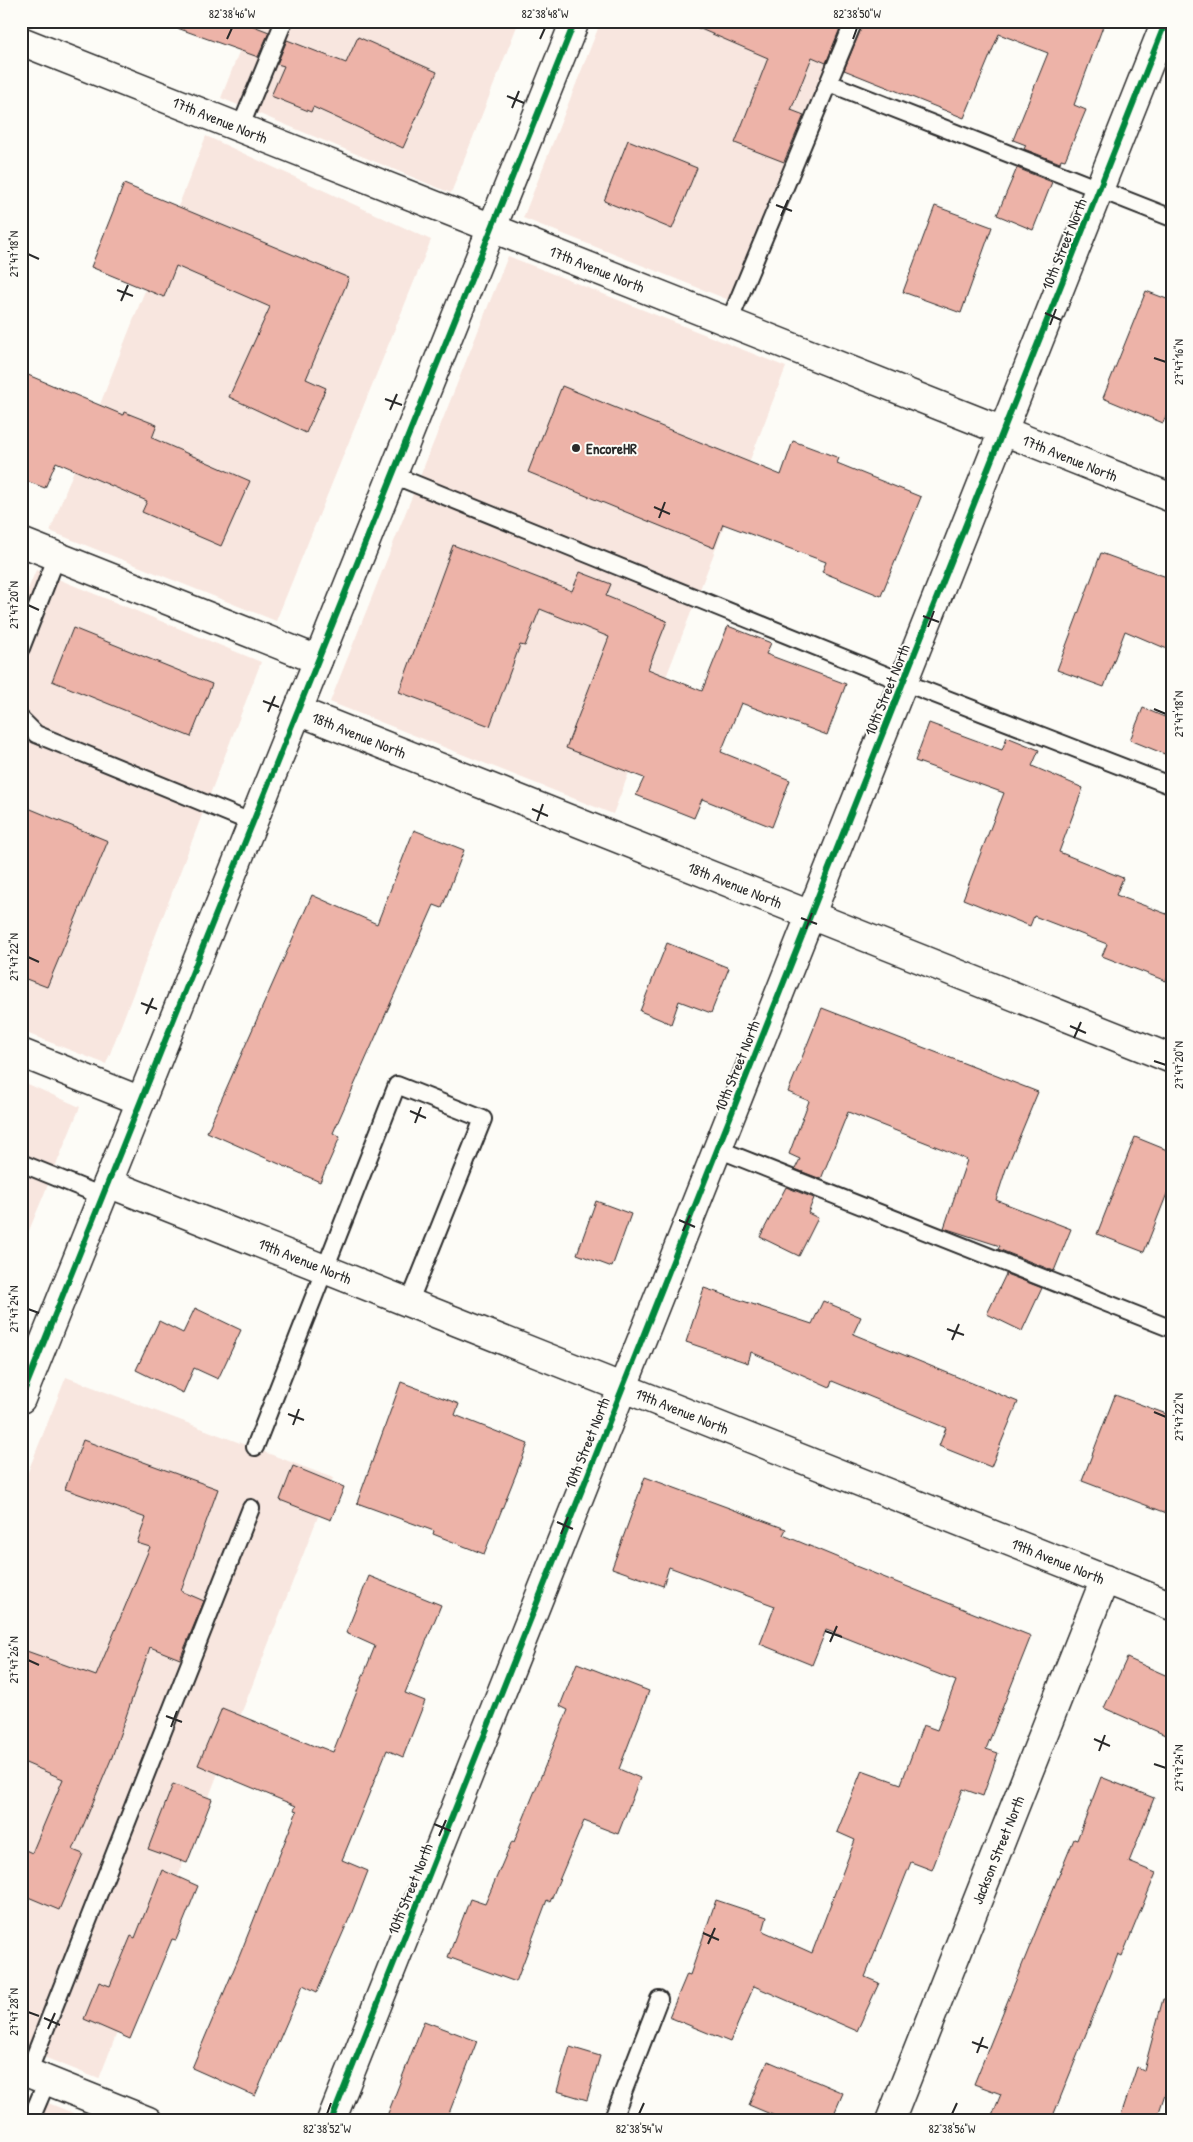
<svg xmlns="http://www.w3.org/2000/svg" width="1193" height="2142" font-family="'Patrick Hand',sans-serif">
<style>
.built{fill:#f8e6df}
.building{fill:#edb3a8;stroke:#2b2b2b}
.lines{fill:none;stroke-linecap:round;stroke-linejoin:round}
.service-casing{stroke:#2b2b2b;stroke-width:20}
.minor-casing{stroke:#2b2b2b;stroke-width:31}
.secondary-casing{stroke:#2b2b2b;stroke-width:31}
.service{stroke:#fdfcf7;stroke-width:16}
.minor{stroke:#fdfcf7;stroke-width:28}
.secondary{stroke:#fdfcf7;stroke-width:28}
.cycleway-casing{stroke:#fdfcf7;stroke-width:9}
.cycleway{stroke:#00873e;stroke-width:6}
.ticks{fill:none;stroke:#2b2b2b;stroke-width:2}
.poi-dot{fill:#2b2b2b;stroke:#fdfcf7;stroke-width:2}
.labels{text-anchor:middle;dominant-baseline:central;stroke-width:4;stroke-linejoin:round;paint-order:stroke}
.street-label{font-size:15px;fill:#2b2b2b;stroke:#fdfcf7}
.poi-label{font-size:15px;font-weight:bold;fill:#2b2b2b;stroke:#fdfcf7;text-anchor:start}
.neatline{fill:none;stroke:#2b2b2b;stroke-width:2}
.ticks-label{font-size:12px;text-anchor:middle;fill:#2b2b2b}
</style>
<rect width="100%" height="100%" fill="#fdfcf7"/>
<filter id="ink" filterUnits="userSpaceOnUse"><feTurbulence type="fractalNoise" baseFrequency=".02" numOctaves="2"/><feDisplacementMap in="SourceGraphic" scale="10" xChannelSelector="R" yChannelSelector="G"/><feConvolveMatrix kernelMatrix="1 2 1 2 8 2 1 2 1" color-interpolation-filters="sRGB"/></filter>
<g filter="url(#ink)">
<path class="built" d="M 251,21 L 519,21 L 451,193 L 221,98 Z
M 601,21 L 849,21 L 734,302 L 523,218 Z
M 206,136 L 431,240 L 276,621 L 50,531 Z
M 508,256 L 786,367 L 613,814 L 330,702 Z
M 36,570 L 261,662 L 106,1064 L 21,1031 L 21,606 Z
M 21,1081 L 80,1107 L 21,1250 Z
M 66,1377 L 333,1478 L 99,2079 L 21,2048 L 21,1489 Z
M 21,2092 L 83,2117 L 82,2121 L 21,2121 Z"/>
<path class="building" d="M 169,21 L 241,21 L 269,32 L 258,57 L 169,25 Z
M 682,21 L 843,21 L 826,63 L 812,57 L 791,110 L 804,115 L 784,162 L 735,143 L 768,58 Z
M 864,21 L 1105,21 L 1074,105 L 1086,110 L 1065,160 L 1061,159 L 1060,163 L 1024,149 L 1026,145 L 1013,140 L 1048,53 L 999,34 L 964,118 L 844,70 Z
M 358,37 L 437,72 L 403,148 L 313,107 L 311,112 L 271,96 L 284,66 L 277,64 L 287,40 L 346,63 Z
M 628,140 L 697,168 L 672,229 L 604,201 Z
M 1017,168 L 1052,182 L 1033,230 L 997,215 Z
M 124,184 L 349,278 L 306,379 L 326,388 L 306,433 L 229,397 L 270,307 L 176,266 L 164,297 L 91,267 Z
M 935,206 L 992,227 L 961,313 L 903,292 Z
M 1146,291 L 1172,301 L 1172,401 L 1163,423 L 1103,398 Z
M 21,372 L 123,415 L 124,412 L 157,425 L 152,438 L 250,481 L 221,546 L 142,512 L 147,501 L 56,462 L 45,488 L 21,479 Z
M 562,386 L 781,475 L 793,441 L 839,458 L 837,463 L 921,497 L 881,596 L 822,572 L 826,562 L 723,524 L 714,548 L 528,472 Z
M 453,545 L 572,591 L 580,572 L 611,584 L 606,596 L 667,621 L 648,669 L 702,691 L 728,626 L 771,643 L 766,654 L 846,684 L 827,735 L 741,703 L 721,752 L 790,780 L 772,827 L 702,799 L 694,818 L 636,795 L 644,778 L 566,748 L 609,637 L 540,609 L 525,646 L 520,645 L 490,726 L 399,692 Z
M 1101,553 L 1172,579 L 1172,651 L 1125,631 L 1104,687 L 1057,670 Z
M 73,628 L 212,684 L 191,737 L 52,681 Z
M 1143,708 L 1172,720 L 1172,757 L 1130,740 Z
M 929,723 L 1002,750 L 1007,737 L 1039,750 L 1032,766 L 1083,788 L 1059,852 L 1123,878 L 1116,895 L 1172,916 L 1172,966 L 1166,981 L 1102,956 L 1107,944 L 1034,916 L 1030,926 L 963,899 L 1004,793 L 915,761 Z
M 21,805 L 108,841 L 47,987 L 21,977 Z
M 414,830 L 464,850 L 442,908 L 434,905 L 333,1133 L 340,1137 L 320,1182 L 207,1132 L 312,895 L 377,924 Z
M 667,943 L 729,968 L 711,1013 L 679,1001 L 671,1024 L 640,1011 Z
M 822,1008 L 1038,1092 L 1006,1169 L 996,1200 L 1071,1229 L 1054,1271 L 998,1249 L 1000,1246 L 944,1228 L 967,1160 L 945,1150 L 848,1112 L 821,1179 L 795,1169 L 800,1159 L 789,1154 L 809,1101 L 788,1092 Z
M 1135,1137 L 1172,1152 L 1172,1181 L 1144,1252 L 1097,1234 Z
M 786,1187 L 814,1198 L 808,1213 L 818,1218 L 799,1256 L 760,1237 Z
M 596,1201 L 631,1214 L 612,1267 L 577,1254 Z
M 1006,1274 L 1042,1288 L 1022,1331 L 987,1314 Z
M 704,1288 L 812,1324 L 823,1301 L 861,1317 L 853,1334 L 1018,1402 L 991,1467 L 939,1446 L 946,1428 L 832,1381 L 830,1387 L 751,1352 L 748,1363 L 686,1342 Z
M 195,1308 L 241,1330 L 218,1379 L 194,1368 L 183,1393 L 136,1370 L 159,1321 L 183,1333 Z
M 401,1382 L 459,1404 L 455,1415 L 528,1444 L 484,1554 L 433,1534 L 434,1531 L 357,1503 Z
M 1115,1395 L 1172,1416 L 1172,1515 L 1082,1481 Z
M 83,1440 L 218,1489 L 181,1591 L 204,1601 L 180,1659 L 150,1647 L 112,1757 L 73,1850 L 83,1854 L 59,1910 L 21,1894 L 21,1848 L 32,1853 L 63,1779 L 21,1761 L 21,1649 L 96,1676 L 150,1547 L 137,1543 L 146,1518 L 65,1489 Z
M 293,1466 L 344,1487 L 331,1520 L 280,1500 Z
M 645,1477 L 786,1529 L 783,1535 L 853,1564 L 853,1565 L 1031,1636 L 986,1749 L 998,1753 L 983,1796 L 963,1789 L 932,1870 L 911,1862 L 865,1977 L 879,1983 L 857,2031 L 754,1986 L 730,2042 L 669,2017 L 687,1974 L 690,1975 L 716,1900 L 767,1917 L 763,1931 L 812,1953 L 855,1840 L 837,1832 L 862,1770 L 901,1784 L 923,1725 L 937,1730 L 956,1681 L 826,1630 L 812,1665 L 760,1644 L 775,1606 L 669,1567 L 663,1586 L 612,1568 Z
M 369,1576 L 441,1605 L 405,1693 L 425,1701 L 403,1757 L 387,1750 L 342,1860 L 368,1871 L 352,1912 L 317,1992 L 303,1985 L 255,2096 L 192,2068 L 239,1957 L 297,1811 L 294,1810 L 296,1806 L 198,1765 L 222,1708 L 319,1748 L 320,1747 L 333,1752 L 375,1646 L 346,1633 Z
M 1127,1658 L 1172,1678 L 1172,1738 L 1104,1708 Z
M 577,1663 L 649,1691 L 619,1769 L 640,1778 L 618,1834 L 584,1821 L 550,1902 L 547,1900 L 516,1982 L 448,1957 L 470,1899 L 485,1904 L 512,1841 L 514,1842 L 568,1710 L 560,1706 Z
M 1101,1777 L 1154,1798 L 1129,1862 L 1156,1873 L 1122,1956 L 1118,1954 L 1051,2121 L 990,2121 L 1001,2094 L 974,2084 L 1040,1921 L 1074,1839 L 1077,1840 Z
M 173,1784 L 212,1799 L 187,1863 L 148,1849 Z
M 162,1870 L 198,1886 L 176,1940 L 172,1939 L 130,2039 L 84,2019 L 99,1982 L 110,1986 L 131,1936 L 135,1938 Z
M 1163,1999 L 1172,2000 L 1172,2073 L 1156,2121 L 1119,2121 L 1137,2067 L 1144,2070 Z
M 424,2021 L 477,2041 L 446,2121 L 385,2121 Z
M 570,2047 L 600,2056 L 587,2100 L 557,2091 Z
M 768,2061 L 843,2093 L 831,2121 L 787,2121 L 749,2105 Z"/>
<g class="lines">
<defs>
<path id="service" d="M 829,83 L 1172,218
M 240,128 L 284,21
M 729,322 L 854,21
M 393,475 L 903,682 L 1172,786
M 21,648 L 57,556
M 21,719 L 36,734 L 253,823
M 718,1149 L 1172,1329
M 21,1163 L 102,1196
M 255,1447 L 397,1085 L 483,1119 L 409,1303
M 28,2073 L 251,1508
M 30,2121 L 47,2081
M 612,2121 L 659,1999"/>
<path id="minor" d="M 21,41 L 1172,498
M 21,542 L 318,660
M 298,711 L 1172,1059
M 21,1053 L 141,1101
M 108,1183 L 1172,1606
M 21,2070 L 148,2121
M 331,2121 L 1166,21
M 890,2121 L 1105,1579"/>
<path id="secondary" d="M 21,1399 L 575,21"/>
</defs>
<use href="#service" class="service-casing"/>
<use href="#minor" class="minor-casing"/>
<use href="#secondary" class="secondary-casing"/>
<use href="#service" class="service"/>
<use href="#minor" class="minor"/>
<use href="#secondary" class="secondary"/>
<defs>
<path id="cycleway" d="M 21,1399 L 575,21
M 331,2121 L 1166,21"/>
</defs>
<use href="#cycleway" class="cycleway-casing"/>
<use href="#cycleway" class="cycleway"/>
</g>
</g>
<path class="ticks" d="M 227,39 L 232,28M 540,39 L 545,28M 853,39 L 857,28M 507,96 L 524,103M 512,108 L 519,91M 776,205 L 792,211M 781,216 L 788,200M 28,254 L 39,259M 117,290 L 133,296M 121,301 L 128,285M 1045,313 L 1061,320M 1050,325 L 1056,309M 1154,358 L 1166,362M 385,399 L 402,405M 390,410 L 397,394M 654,507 L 670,514M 659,518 L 665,502M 28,605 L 39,610M 923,616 L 939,622M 928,627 L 934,611M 263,701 L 279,707M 1154,709 L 1166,714M 268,712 L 275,696M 532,809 L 548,816M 537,821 L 543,804M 801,918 L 817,924M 806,929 L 812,913M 28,957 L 39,962M 141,1003 L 157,1009M 146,1014 L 153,998M 1070,1026 L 1086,1033M 1074,1038 L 1081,1022M 1154,1061 L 1166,1065M 410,1111 L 426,1118M 415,1123 L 421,1107M 679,1220 L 695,1227M 683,1231 L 690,1215M 28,1309 L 39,1313M 947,1329 L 964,1335M 952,1340 L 959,1324M 1154,1412 L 1166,1417M 288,1414 L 304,1420M 293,1425 L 299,1409M 557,1522 L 573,1529M 561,1534 L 568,1517M 825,1631 L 842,1637M 830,1642 L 837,1626M 28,1660 L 39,1665M 166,1716 L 182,1722M 171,1727 L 177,1711M 1094,1739 L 1110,1746M 1099,1751 L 1105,1735M 1154,1764 L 1166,1768M 434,1824 L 451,1831M 439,1836 L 446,1820M 703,1933 L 719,1940M 708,1944 L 715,1928M 28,2012 L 39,2016M 44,2018 L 60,2025M 48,2029 L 55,2013M 972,2042 L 988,2048M 977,2053 L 983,2037M 327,2114 L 331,2103M 639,2114 L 644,2103M 952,2114 L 957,2103"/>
<circle class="poi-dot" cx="576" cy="448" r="5"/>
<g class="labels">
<g class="street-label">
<text transform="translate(220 120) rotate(22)">17th Avenue North</text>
<text transform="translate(1064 244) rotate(-68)">10th Street North</text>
<text transform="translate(597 269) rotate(22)">17th Avenue North</text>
<text transform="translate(1070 458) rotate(22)">17th Avenue North</text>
<text transform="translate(887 690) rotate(-68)">10th Street North</text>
<text transform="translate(359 735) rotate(22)">18th Avenue North</text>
<text transform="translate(735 885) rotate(22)">18th Avenue North</text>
<text transform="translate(737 1066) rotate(-68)">10th Street North</text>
<text transform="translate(305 1261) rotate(22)">19th Avenue North</text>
<text transform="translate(682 1411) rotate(22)">19th Avenue North</text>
<text transform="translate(587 1443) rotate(-68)">10th Street North</text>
<text transform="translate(1058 1561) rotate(22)">19th Avenue North</text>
<text transform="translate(998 1850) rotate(-68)">Jackson Street North</text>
<text transform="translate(410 1889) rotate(-68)">10th Street North</text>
</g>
<g class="poi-label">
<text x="586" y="448">EncoreHR</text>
</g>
</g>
<rect width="1193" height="2142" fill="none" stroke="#fdfcf7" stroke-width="55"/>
<rect x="28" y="28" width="1138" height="2086" class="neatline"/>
<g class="ticks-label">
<text x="232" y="18">82°38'46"W</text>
<text x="545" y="18">82°38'48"W</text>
<text x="857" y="18">82°38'50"W</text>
<text transform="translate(14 254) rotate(-90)" y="4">27°47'18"N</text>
<text transform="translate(1179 362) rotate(-90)" y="4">27°47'16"N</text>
<text transform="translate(14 605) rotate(-90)" y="4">27°47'20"N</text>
<text transform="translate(1179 714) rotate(-90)" y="4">27°47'18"N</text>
<text transform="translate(14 957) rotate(-90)" y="4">27°47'22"N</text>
<text transform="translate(1179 1065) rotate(-90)" y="4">27°47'20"N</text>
<text transform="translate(14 1309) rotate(-90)" y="4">27°47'24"N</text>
<text transform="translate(1179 1417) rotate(-90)" y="4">27°47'22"N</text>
<text transform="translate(14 1660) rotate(-90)" y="4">27°47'26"N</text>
<text transform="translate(1179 1768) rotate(-90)" y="4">27°47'24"N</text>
<text transform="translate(14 2012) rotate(-90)" y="4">27°47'28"N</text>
<text x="327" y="2133">82°38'52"W</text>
<text x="639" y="2133">82°38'54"W</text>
<text x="952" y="2133">82°38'56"W</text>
</g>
</svg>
